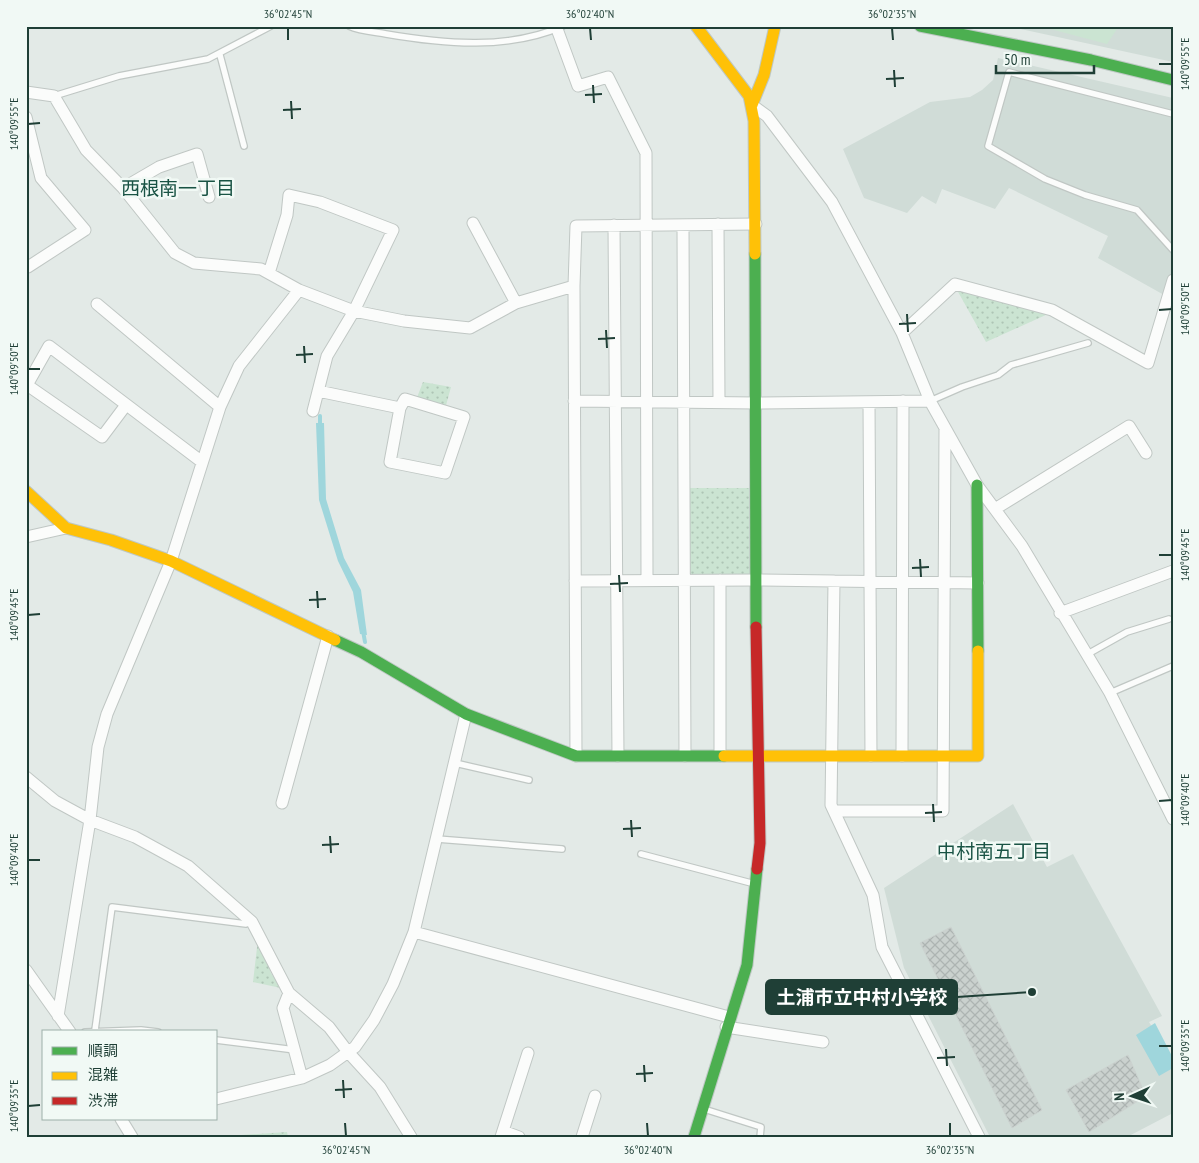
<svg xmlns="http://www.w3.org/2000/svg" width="1199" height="1163" font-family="'PT Sans Narrow','Noto Sans JP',sans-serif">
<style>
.built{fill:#d0dcd7}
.grass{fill:#cbe4d2}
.park{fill:url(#park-dots)}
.water{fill:#9fd6dc}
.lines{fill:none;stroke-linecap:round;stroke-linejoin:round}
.stream{stroke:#9fd6dc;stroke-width:4}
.building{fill:url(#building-cross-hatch);stroke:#ccd3d0}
.lane-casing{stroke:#c0c7c4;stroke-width:8}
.street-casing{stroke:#c0c7c4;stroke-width:13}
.fast-casing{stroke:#bec8c4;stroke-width:13}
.slow-casing{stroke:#bec8c4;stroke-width:13}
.jam-casing{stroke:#bec8c4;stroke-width:13}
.lane{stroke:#fbfcfb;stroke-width:5.5}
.street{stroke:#fbfcfb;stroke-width:11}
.fast{stroke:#4caf50;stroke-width:11}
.slow{stroke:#ffc107;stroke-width:11}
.jam{stroke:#c62828;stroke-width:11}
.ticks{fill:none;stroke:#1f3f36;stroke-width:2}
.labels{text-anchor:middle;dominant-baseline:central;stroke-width:5;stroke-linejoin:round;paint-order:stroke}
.neighbourhood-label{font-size:19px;fill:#195344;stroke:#f1f9f5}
.leader{fill:none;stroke:#1f3f36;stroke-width:2}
.callout-dot{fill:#1f3f36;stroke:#f1f9f5;stroke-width:2}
.callout{fill:#1f3f36;stroke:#1f3f36;stroke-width:2}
.callout-label{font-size:19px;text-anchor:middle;font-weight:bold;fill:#fff}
.neatline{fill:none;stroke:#1f3f36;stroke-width:2}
.ticks-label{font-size:12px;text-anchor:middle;fill:#1f3f36}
</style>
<defs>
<pattern id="park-dots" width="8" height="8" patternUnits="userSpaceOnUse" patternTransform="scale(1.25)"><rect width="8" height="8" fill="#cbe4d2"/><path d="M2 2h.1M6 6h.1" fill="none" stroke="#aec5b5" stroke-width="1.8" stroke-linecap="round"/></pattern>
<pattern id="building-cross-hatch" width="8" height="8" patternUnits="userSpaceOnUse" patternTransform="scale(1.25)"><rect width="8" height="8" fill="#cad1ce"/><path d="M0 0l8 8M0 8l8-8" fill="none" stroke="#adb4b2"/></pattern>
</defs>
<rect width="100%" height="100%" fill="#e3eae7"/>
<path class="built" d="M 1007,26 L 1173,26 L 1173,62 Z
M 998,58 L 1173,98 L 1173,300 L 1098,258 L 1108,236 L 1009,188 L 995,209 L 942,189 L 936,204 L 922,196 L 907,213 L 864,198 L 843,149 L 930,102 L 970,97 L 982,90 L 993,80 Z
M 1013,804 L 1047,867 L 1073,854 L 1162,1016 L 1149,1022 L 1173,1061 L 1173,1113 L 1127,1137 L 990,1137 L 904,968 L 884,888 Z"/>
<path class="grass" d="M 1039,26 L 1119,26 L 1107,44 Z"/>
<path class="park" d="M 957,290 L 1048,314 L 986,342 Z
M 423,382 L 451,387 L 445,409 L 416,400 Z
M 686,488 L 756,488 L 757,576 L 687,577 Z
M 258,939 L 271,973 L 281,988 L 253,982 Z
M 287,1132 L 288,1137 L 210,1137 Z"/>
<path class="water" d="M 316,423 L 324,423 L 326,499 L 344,558 L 361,590 L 367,635 L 360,634 L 353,592 L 338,561 L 319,500 Z
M 1155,1023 L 1173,1058 L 1173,1068 L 1159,1076 L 1136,1035 Z"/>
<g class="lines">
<path class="stream" d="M 320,416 L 320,426
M 363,631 L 365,642"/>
</g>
<path class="building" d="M 951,927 L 1042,1110 L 1012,1128 L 920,943 Z
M 1128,1055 L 1146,1096 L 1089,1132 L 1066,1090 Z"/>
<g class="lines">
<defs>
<path id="lane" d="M 349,26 C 360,31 375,32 386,34 C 444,44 509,50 563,26
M 220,55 L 244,146
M 54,96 L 119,76 L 208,59 L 271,26
M 1173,114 L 1009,72 L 988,146 L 1045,179 L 1085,195 L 1137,210 L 1173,250
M 930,401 L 962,387 L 998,375 L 1011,365 L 1088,343
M 1086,655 L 1127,632 L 1169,619
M 1110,693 L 1173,666
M 455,763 L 529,780
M 437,839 L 562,849
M 641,854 L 755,884
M 95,1030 L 112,907 L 246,924 L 252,922
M 85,1032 L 141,1030 L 158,1032
M 216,1040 L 295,1050
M 704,1109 L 761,1127 L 760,1137"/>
<path id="street" d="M 557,29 L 578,86 L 608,77 L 646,153 L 647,580
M 26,92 L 54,96 L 86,150 L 123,188 L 175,253 L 194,263 L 261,269 L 299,290 L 354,311 L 404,321 L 470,328 L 516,303 L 574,286
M 752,105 L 767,116 L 832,202 L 902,333 L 930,401 L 977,485 L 1022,546 L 1110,693 L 1173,819
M 26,117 L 41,178 L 85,230 L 28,267
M 123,188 L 159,167 L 197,154 L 209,197
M 473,223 L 516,303
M 718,224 L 719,402
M 614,225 L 618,756
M 683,225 L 685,756
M 269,273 L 287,215 L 289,195 L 320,202 L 393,230 L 354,311 L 327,356 L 313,411
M 97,304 L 220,407
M 902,333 L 955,284 L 1052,310 L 1148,363 L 1173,280
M 318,391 L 400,408 L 405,399 L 464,417 L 445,473 L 390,462 L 400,408
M 574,401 L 756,403 L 930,401
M 869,402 L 871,756
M 126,405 L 102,437 L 27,385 L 49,346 L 202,462
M 995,509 L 1129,426 L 1146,453
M 26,537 L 66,528
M 720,580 L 720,756
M 575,581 L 757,580 L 978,583
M 834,581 L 831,805 L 873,895 L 882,947 L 979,1137
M 1060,613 L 1173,571
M 576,756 L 574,286 L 576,226 L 756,224
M 902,756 L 903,401
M 26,777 L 55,801 L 90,820 L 135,837 L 188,866 L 252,922 L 289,993 L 329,1027 L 348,1052 L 380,1087 L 411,1137
M 282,803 L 328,636
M 834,811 L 943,811 L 945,430
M 414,932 L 729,1017
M 26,970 L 70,1032
M 289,993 L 283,1008 L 302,1078
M 58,1016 L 90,820 L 98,747 L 107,714 L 171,561 L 220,407 L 239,366 L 299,290
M 726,1027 L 823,1042
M 216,1099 L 302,1078 L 330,1065 L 355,1047 L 374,1020 L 393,984 L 414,932 L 466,714
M 121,1119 L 132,1137
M 503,1131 L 519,1137
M 501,1137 L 528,1053
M 582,1137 L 595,1096"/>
<path id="fast" d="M 920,26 L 1091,60 L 1173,80
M 755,254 L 756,627
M 977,485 L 978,651
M 335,640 L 361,652 L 466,714 L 576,756 L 724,756
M 694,1137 L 747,965 L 757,869"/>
<path id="slow" d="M 696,26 L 749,96 L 754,121 L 755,254
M 752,105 L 764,75 L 775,26
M 26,491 L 66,528 L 111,540 L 171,561 L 335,640
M 724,756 L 978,756 L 978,651"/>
<path id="jam" d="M 756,627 L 760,843 L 757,869"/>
</defs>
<use href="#lane" class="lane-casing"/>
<use href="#street" class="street-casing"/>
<use href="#fast" class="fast-casing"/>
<use href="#slow" class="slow-casing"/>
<use href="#jam" class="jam-casing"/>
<use href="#lane" class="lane"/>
<use href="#street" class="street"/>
<use href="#fast" class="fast"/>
<use href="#slow" class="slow"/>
<use href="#jam" class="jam"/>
</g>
<path class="ticks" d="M 288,28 L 288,40M 590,28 L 591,40M 892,28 L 893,40M 1159,64 L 1172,64M 894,70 L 895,87M 886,79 L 904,78M 593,85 L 594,103M 585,95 L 602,94M 291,101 L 292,119M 283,110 L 301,109M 28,124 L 40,123M 1159,310 L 1172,309M 907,314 L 908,332M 899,324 L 916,323M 606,330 L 607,348M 598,339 L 615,338M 304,346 L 305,363M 296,355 L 313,354M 28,369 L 40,369M 1159,555 L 1172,555M 920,559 L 921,577M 912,568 L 929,567M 619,575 L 620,592M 610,584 L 628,583M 317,591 L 318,608M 309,600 L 326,599M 28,615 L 40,614M 1159,801 L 1172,800M 933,804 L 934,822M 925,813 L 942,812M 631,820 L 632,837M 623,829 L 641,828M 330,836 L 331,853M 322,845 L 339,844M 28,860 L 40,860M 1159,1046 L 1172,1046M 946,1049 L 947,1066M 937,1058 L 955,1057M 644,1065 L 645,1082M 636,1074 L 653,1073M 343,1080 L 344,1098M 335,1090 L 352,1089M 28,1106 L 40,1105M 345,1123 L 346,1136M 647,1123 L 648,1136M 950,1123 L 950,1136"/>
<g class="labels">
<g class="neighbourhood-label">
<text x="178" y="188">西根南一丁目</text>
<text x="994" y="851">中村南五丁目</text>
</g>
</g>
<path class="leader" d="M1032 992L957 997"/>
<circle class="callout-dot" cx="1032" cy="992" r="5"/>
<rect class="callout" x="766" y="980" width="191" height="34" rx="5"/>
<g class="callout-label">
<text x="862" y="1004">土浦市立中村小学校</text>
</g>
<rect width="1199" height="1163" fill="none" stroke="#f1f9f5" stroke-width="55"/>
<rect x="42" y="1030" width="175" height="90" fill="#f1f9f5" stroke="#9dafa9"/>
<rect x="52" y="1047" width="25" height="8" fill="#4caf50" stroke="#9dafa9"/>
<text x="88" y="1056" font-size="15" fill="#1f3f36">順調</text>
<rect x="52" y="1072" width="25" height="8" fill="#ffc107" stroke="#9dafa9"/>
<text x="88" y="1080" font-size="15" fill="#1f3f36">混雑</text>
<rect x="52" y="1097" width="25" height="8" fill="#c62828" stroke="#9dafa9"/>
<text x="88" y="1106" font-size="15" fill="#1f3f36">渋滞</text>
<g transform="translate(1132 1096) rotate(267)" stroke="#f1f9f5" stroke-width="4" paint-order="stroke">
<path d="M0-4L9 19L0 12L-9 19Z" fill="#1f3f36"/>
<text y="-8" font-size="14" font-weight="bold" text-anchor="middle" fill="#1f3f36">N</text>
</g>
<path d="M996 65v8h98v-8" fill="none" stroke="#1f3f36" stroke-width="2.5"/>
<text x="1004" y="65" font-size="15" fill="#1f3f36" stroke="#f1f9f5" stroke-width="4" paint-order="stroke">50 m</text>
<rect x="28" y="28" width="1144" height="1108" class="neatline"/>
<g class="ticks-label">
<text x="288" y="18">36°02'45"N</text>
<text x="590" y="18">36°02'40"N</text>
<text x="892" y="18">36°02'35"N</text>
<text transform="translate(1185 64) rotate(-90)" y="4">140°09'55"E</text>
<text transform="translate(14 124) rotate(-90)" y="4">140°09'55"E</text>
<text transform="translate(1185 309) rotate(-90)" y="4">140°09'50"E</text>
<text transform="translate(14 369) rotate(-90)" y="4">140°09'50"E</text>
<text transform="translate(1185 555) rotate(-90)" y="4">140°09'45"E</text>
<text transform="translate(14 615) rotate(-90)" y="4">140°09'45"E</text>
<text transform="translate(1185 800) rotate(-90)" y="4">140°09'40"E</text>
<text transform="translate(14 860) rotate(-90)" y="4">140°09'40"E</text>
<text transform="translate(1185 1046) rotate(-90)" y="4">140°09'35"E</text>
<text transform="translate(14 1106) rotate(-90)" y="4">140°09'35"E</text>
<text x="346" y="1154">36°02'45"N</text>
<text x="648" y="1154">36°02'40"N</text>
<text x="950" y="1154">36°02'35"N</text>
</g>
</svg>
